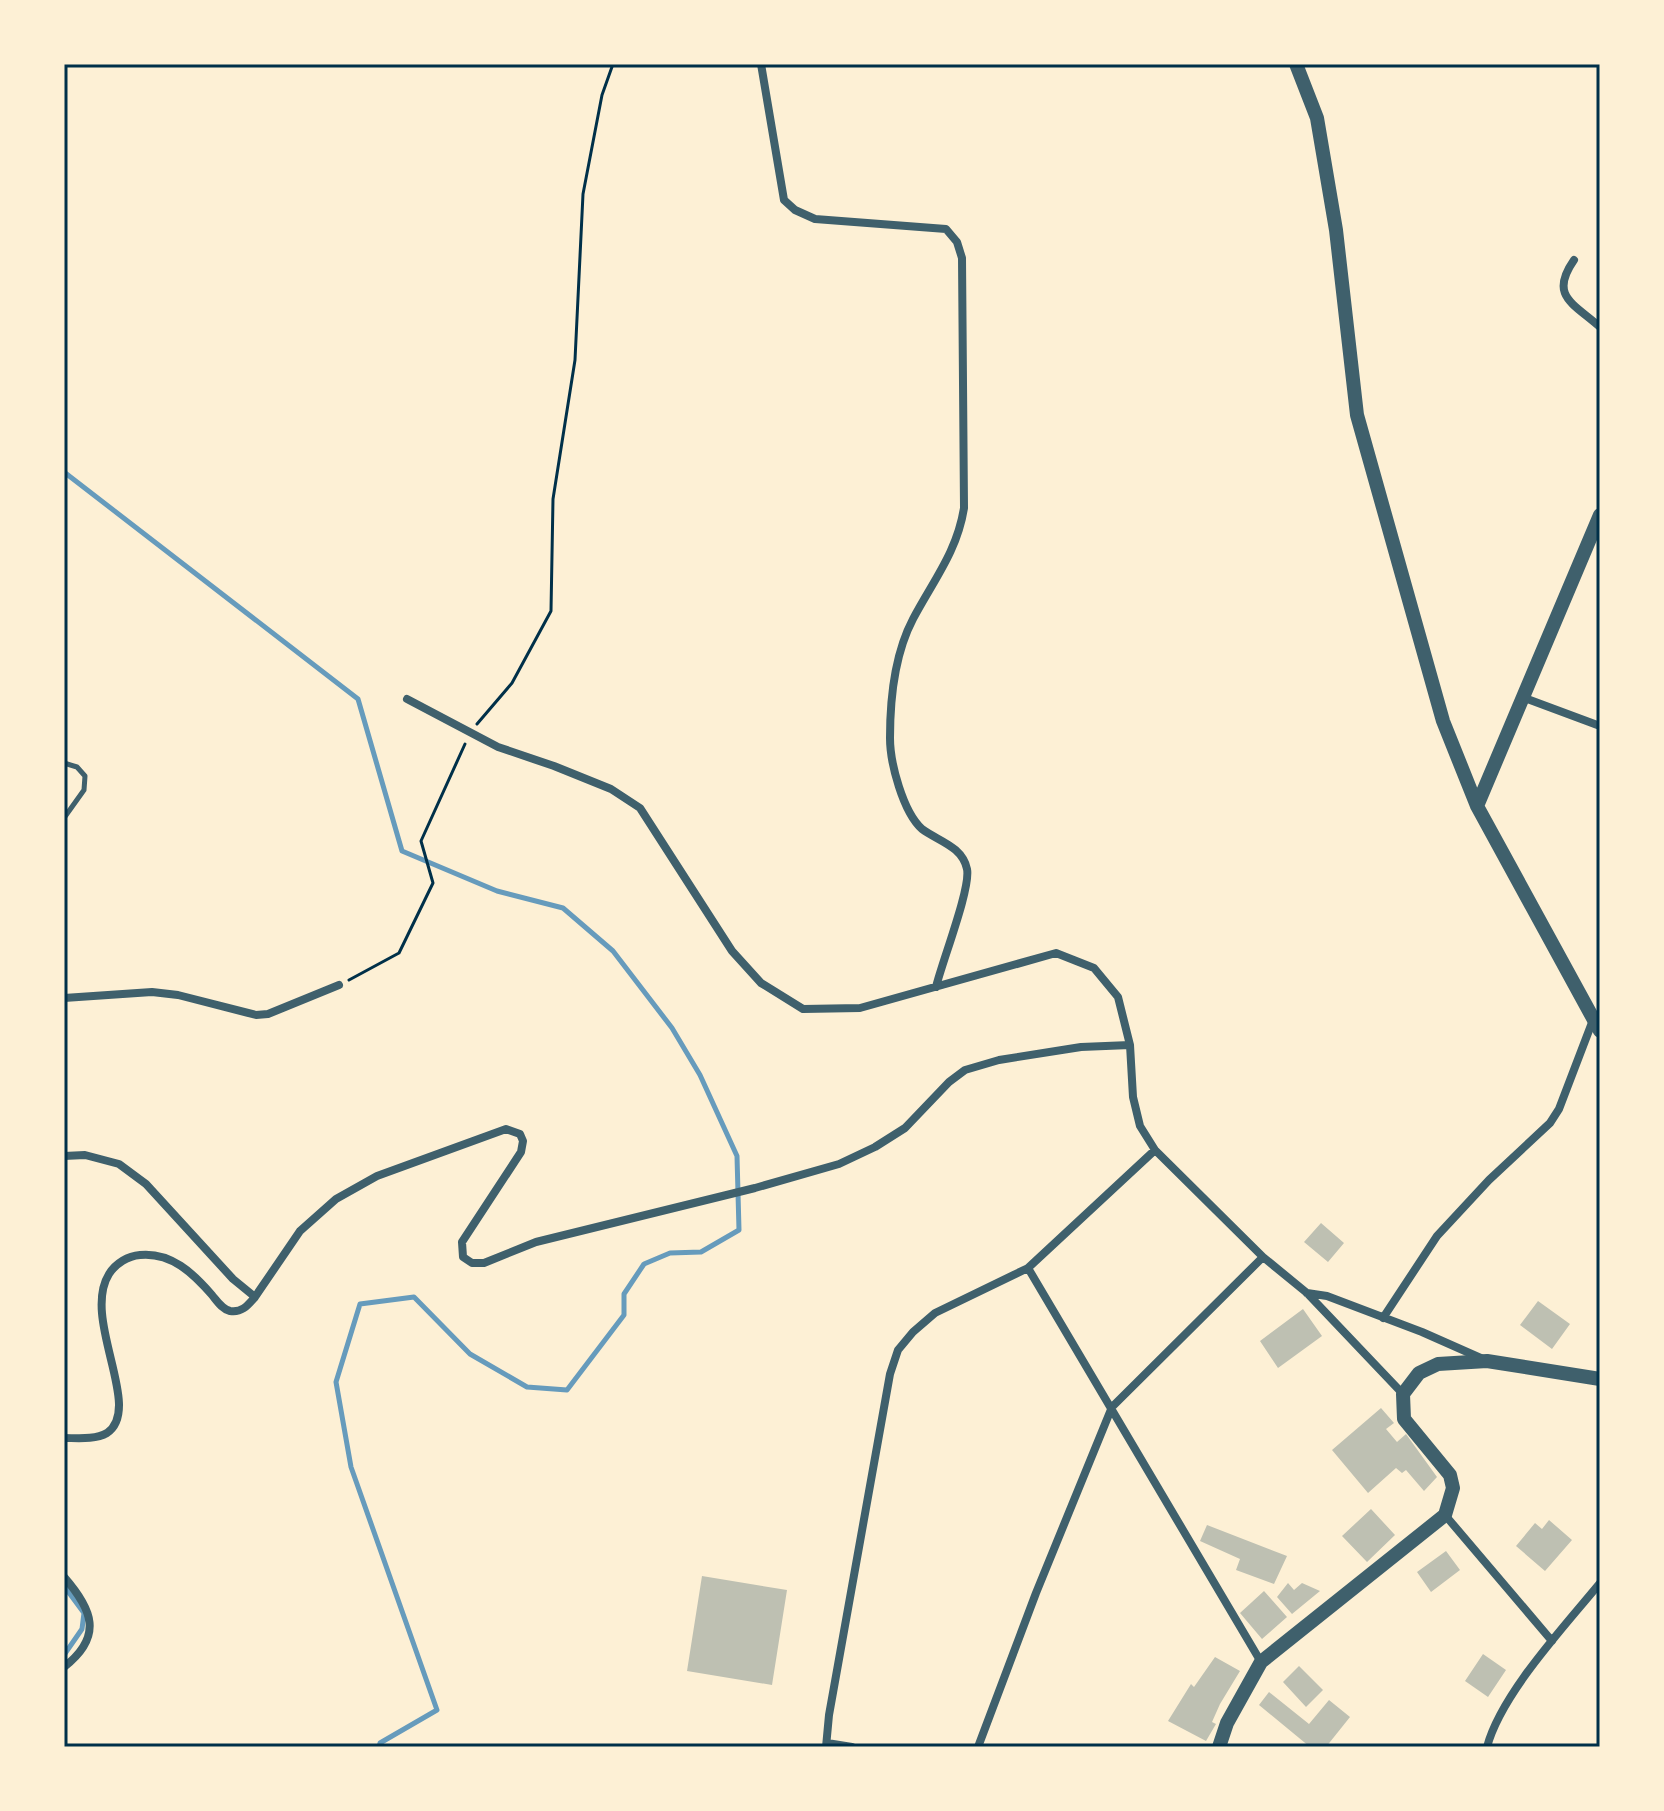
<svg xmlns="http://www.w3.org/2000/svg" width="1664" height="1811" font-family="Bitter,serif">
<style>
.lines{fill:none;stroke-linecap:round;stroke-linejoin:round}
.stream{stroke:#669bbc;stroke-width:5}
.building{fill:#bec0b2}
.path{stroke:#003049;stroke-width:3}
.service{stroke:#3f606c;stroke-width:5}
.minor{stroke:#3f606c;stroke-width:8}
.tertiary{stroke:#3f606c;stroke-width:14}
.neatline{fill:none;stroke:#003049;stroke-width:3}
</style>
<rect width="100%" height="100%" fill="#fdf0d5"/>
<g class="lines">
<path class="stream" d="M 64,472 L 358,699 L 402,851 L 497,891 L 563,908 L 613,951 L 672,1028 L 700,1075 L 737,1156 L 739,1230 L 701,1252 L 670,1253 L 644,1264 L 624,1294 L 624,1315 L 567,1390 L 527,1387 L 470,1354 L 414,1297 L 360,1304 L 336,1382 L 351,1467 L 437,1710 L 380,1743 L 379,1747
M 64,1586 L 84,1613 L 82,1629 L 64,1655"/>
</g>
<path class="building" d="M 1321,1223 L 1344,1243 L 1328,1262 L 1304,1242 Z
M 1538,1301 L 1570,1324 L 1552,1349 L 1520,1325 Z
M 1303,1309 L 1322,1336 L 1278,1368 L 1260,1341 Z
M 1381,1408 L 1394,1423 L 1386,1429 L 1397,1442 L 1406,1434 L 1437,1477 L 1424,1491 L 1406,1470 L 1402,1473 L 1396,1468 L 1368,1493 L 1332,1450 Z
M 1371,1509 L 1395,1535 L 1367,1562 L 1342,1536 Z
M 1549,1520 L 1572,1540 L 1545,1571 L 1516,1546 L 1535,1523 L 1542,1529 Z
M 1207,1525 L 1287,1556 L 1274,1584 L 1236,1570 L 1240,1559 L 1200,1541 Z
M 1446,1551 L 1460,1570 L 1431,1592 L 1417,1572 Z
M 702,1576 L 787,1590 L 772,1685 L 687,1671 Z
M 1288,1583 L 1294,1590 L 1302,1583 L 1320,1591 L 1292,1614 L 1277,1597 Z
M 1264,1591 L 1287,1617 L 1262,1639 L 1240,1613 Z
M 1483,1654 L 1506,1670 L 1488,1697 L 1465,1681 Z
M 1215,1657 L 1240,1671 L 1220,1704 L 1212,1722 L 1216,1724 L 1206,1741 L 1168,1721 L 1191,1684 L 1194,1687 Z
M 1299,1666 L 1323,1690 L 1306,1707 L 1283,1682 Z
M 1269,1692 L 1309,1724 L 1329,1700 L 1350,1717 L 1326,1747 L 1310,1747 L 1259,1705 Z"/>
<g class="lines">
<path class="path" d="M 477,724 L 512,683 L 551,611 L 553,499 L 575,360 L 583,194 L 602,95 L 613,64
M 349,980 L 399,953 L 433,883 L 421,841 L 465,744"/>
<path class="service" d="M 64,763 L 77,767 L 85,776 L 84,790 L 64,818"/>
<path class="minor" d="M 761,64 L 784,200 L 795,210 L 815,219 L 946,229 L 957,242 L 962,258 L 964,508 C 957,552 933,581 913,619 C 894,655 890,698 890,738 C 890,763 903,812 922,829 C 938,841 962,846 967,869 C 971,888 942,962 936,987
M 1574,260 C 1549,296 1573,303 1600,327
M 1522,697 L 1600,726
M 407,699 L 498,747 L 554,766 L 611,789 L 640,808 L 732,951 L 761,983 L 803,1009 L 860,1008 L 1056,953 L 1094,968 L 1118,997 L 1130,1045
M 64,998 L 152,992 L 178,995 L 256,1015 L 268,1014 L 339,985
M 64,1156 L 85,1155 L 119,1164 L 146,1184 L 233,1279 L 255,1297 L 300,1231 L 336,1199 L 377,1176 L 506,1129 L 520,1134 L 523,1141 L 521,1152 L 462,1242 L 463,1257 L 472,1263 L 484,1263 L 536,1242 L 755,1188 L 839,1164 L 875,1147 L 905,1128 L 949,1082 L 965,1070 L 999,1060 L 1081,1047 L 1130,1045 L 1133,1097 L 1140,1126 L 1155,1150 L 1263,1257 L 1307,1293 L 1403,1394
M 1028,1268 L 1261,1662
M 1307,1293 L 1327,1296 L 1422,1332 L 1483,1359
M 1383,1318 L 1437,1236 L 1489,1180 L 1550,1123 L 1559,1109 L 1593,1020
M 64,1438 C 77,1438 95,1440 107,1433 C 144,1408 81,1319 109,1274 C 116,1263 128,1256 140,1255 C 171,1252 193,1273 212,1295 C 217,1301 222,1309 230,1311 C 242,1313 248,1305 255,1297
M 1445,1515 L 1552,1641
M 64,1577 C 92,1609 104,1636 64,1667
M 827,1743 L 852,1747
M 826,1747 L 829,1715 L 890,1374 L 898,1350 L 913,1332 L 935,1313 L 1028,1268 L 1155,1150
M 978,1747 L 1036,1593 L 1112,1407 L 1263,1257
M 1487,1747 C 1501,1694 1564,1627 1600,1583"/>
<path class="tertiary" d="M 1296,64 L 1317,118 L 1336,230 L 1357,415 L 1443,721 L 1477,806 L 1600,1031
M 1477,806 L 1600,515
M 1219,1747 L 1227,1723 L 1261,1662 L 1445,1515 L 1453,1488 L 1450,1475 L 1404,1419 L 1403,1394 L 1419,1373 L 1438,1364 L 1487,1361 L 1600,1379"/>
</g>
<rect width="1664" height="1811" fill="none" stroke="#fdf0d5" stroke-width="132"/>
<rect x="66" y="66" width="1532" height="1679" class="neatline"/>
</svg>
